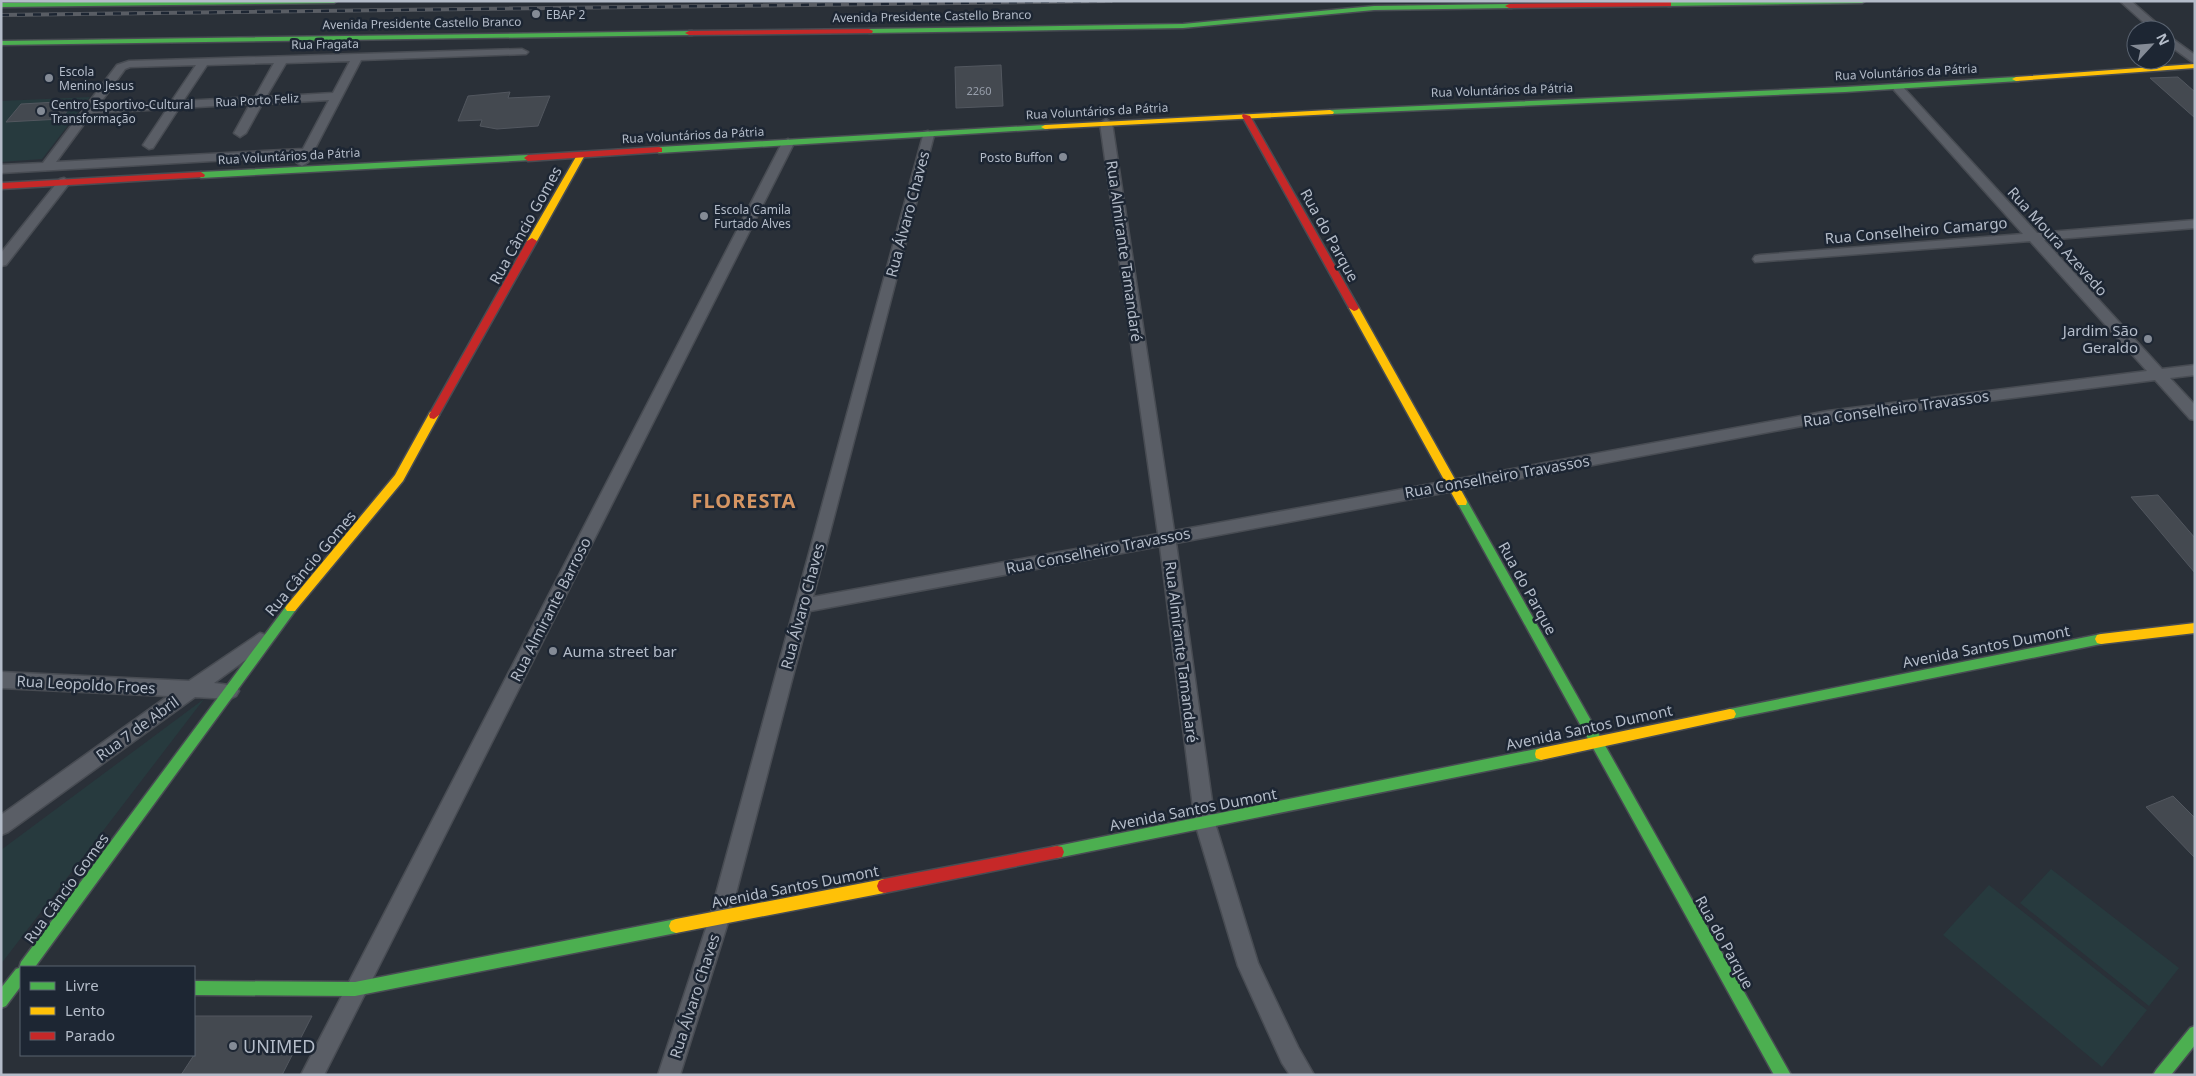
<svg xmlns="http://www.w3.org/2000/svg" width="2196" height="1076" font-family="'Noto Sans',sans-serif">
<style>
.green{fill:#273a3e}
.building{fill:#444950;stroke:#52575f}
.lines{fill:none;stroke-linecap:round;stroke-linejoin:round}
.street-casing{stroke:#484c53;stroke-width:3}
.fast-casing{stroke:#484c53;stroke-width:3}
.slow-casing{stroke:#484c53;stroke-width:3}
.jam-casing{stroke:#484c53;stroke-width:3}
.street{fill:#5a5e66;fill-rule:evenodd}
.fast{fill:#4caf50;fill-rule:evenodd}
.slow{fill:#ffc107;fill-rule:evenodd}
.jam{fill:#c62828;fill-rule:evenodd}
.rail-casing{stroke:#595d64;stroke-width:4}
.rail{stroke:#1d2633;stroke-width:2.5;stroke-dasharray:8;stroke-linecap:butt}
.poi-dot{fill:#848b96;stroke:#1d2633;stroke-width:2}
.labels{text-anchor:middle;dominant-baseline:central;stroke-width:5;stroke-linejoin:round;paint-order:stroke}
.far-number-label{font-size:11px;fill:#989fab}
.far-poi-label{font-size:12px;fill:#b4bcc9;stroke:#1d2633;text-anchor:start}
.far-street-label{font-size:12px;fill:#b4bcc9;stroke:#1d2633}
.street-label{font-size:15px;fill:#b4bcc9;stroke:#1d2633}
.poi-label{font-size:15px;fill:#b4bcc9;stroke:#1d2633;text-anchor:end}
.near-poi-label{font-size:18px;fill:#b4bcc9;stroke:#1d2633;text-anchor:start}
.district-label{font-size:20px;font-weight:bold;letter-spacing:1px;fill:#d59563;stroke:#1d2633}
</style>
<rect width="100%" height="100%" fill="#2a3038"/>
<path class="green" d="M 90,97 L 42,159 L 1,162 L 1,101 Z
M 204,699 L 1,964 L 1,850 Z
M 2051,869 L 2179,968 L 2149,1006 L 2020,903 Z
M 1989,885 L 2147,1010 L 2102,1067 L 1943,935 Z"/>
<path class="building" d="M 1001,65 L 1003,106 L 956,108 L 955,67 Z
M 2178,77 L 2195,92 L 2195,118 L 2150,78 Z
M 510,92 L 508,98 L 550,96 L 538,126 L 497,129 L 480,126 L 482,120 L 458,121 L 468,96 Z
M 75,101 L 61,119 L 6,122 L 21,104 Z
M 2158,495 L 2195,538 L 2195,573 L 2131,497 Z
M 2173,796 L 2195,818 L 2195,858 L 2146,807 Z
M 194,1016 L 312,1016 L 282,1075 L 181,1075 L 194,1055 Z"/>
<g class="lines">
<defs>
<path id="street" d="M 2131,1 L 2162,28 L 2163,30 L 2152,30 L 2121,2 Z
M 2166,34 L 2195,55 L 2195,64 L 2166,43 Z
M 522,49 L 528,52 L 526,54 L 361,60 L 308,162 L 302,166 L 296,162 L 299,156 L 1,173 L 1,165 L 43,163 L 117,65 L 129,61 ZM 350,61 L 333,93 L 266,97 L 286,63 ZM 274,63 L 255,97 L 183,101 L 207,65 ZM 196,65 L 171,102 L 98,106 L 125,69 L 130,67 ZM 329,100 L 303,149 L 56,162 L 92,113 L 167,109 L 143,145 L 149,149 L 153,148 L 179,108 L 250,104 L 234,133 L 240,137 L 246,133 L 262,104 Z
M 1898,85 L 1902,86 L 2037,233 L 2195,220 L 2195,228 L 2044,240 L 2162,369 L 2195,365 L 2195,375 L 2170,378 L 2195,405 L 2195,420 L 2190,419 L 2155,380 L 1828,421 L 1176,543 L 1215,823 L 1258,963 L 1298,1047 L 1314,1075 L 1290,1075 L 1282,1063 L 1238,966 L 1195,823 L 1160,546 L 810,611 L 730,916 L 680,1075 L 658,1075 L 710,916 L 924,132 L 928,131 L 934,135 L 813,597 L 1158,534 L 1100,123 L 1106,119 L 1112,123 L 1174,531 L 1828,411 L 2147,371 L 2030,241 L 1755,262 L 1753,259 L 1755,256 L 1760,255 L 2023,234 L 1894,90 L 1894,86 Z
M 788,139 L 794,143 L 324,1075 L 301,1075 L 782,143 Z
M 64,178 L 70,182 L 68,185 L 6,265 L 1,266 L 1,253 L 60,179 Z
M 260,633 L 266,635 L 269,640 L 266,645 L 214,683 L 236,686 L 239,691 L 236,696 L 230,699 L 195,697 L 8,832 L 1,835 L 1,815 L 168,696 L 1,688 L 1,672 L 189,681 Z"/>
<path id="fast" d="M 132,1 L 337,1 L 334,3 L 1,7 L 1,3 Z
M 1865,1 L 1862,3 L 1668,6 L 1664,4 L 1668,2 Z
M 1509,4 L 1512,4 L 1512,8 L 1374,10 L 1183,28 L 869,33 L 865,31 L 869,29 L 1183,24 L 1374,6 Z
M 692,31 L 692,35 L 689,35 L 1,45 L 1,41 Z
M 2016,77 L 2019,77 L 2019,81 L 1845,92 L 1330,114 L 1326,112 L 1330,110 L 1845,87 Z
M 1045,125 L 1048,125 L 1048,129 L 659,153 L 655,150 L 659,147 Z
M 528,155 L 532,158 L 531,160 L 201,178 L 197,175 L 201,172 Z
M 1462,498 L 1466,499 L 1791,1075 L 1774,1075 L 1457,502 Z
M 291,603 L 295,605 L 297,608 L 295,611 L 35,967 L 21,967 L 21,986 L 6,1006 L 1,1008 L 1,988 L 16,969 L 19,968 L 21,962 L 287,605 Z
M 2101,634 L 2105,635 L 2107,639 L 2105,643 L 2101,644 L 1730,719 L 1726,718 L 1724,714 L 1726,710 L 1730,709 Z
M 1541,748 L 1546,750 L 1547,754 L 1546,758 L 1541,760 L 1057,858 L 1052,857 L 1050,852 L 1052,847 L 1057,846 Z
M 676,919 L 681,921 L 683,926 L 681,931 L 676,933 L 355,996 L 194,995 L 194,981 L 355,982 Z
M 2195,1026 L 2195,1045 L 2171,1075 L 2153,1075 L 2156,1070 L 2190,1028 Z"/>
<path id="slow" d="M 2195,64 L 2195,68 L 2016,81 L 2012,79 L 2016,77 Z
M 1330,110 L 1334,112 L 1333,114 L 1045,129 L 1041,127 L 1045,125 Z
M 581,152 L 585,155 L 537,241 L 532,244 L 529,243 L 527,241 L 577,155 Z
M 1354,305 L 1359,308 L 1466,499 L 1467,502 L 1466,505 L 1458,505 L 1349,308 Z
M 434,411 L 439,415 L 403,481 L 295,611 L 287,611 L 285,608 L 287,605 L 395,475 L 430,412 Z
M 2195,623 L 2195,633 L 2101,644 L 2097,643 L 2095,639 L 2097,635 L 2101,634 Z
M 1730,709 L 1734,710 L 1736,714 L 1734,718 L 1730,719 L 1541,760 L 1536,758 L 1535,754 L 1536,750 L 1541,748 Z
M 884,879 L 889,881 L 891,886 L 889,891 L 884,893 L 676,933 L 671,931 L 669,926 L 671,921 L 676,919 Z"/>
<path id="jam" d="M 1668,2 L 1671,2 L 1671,6 L 1509,8 L 1505,6 L 1509,4 Z
M 869,29 L 873,31 L 872,33 L 689,35 L 685,33 L 689,31 Z
M 1243,114 L 1250,116 L 1359,308 L 1357,310 L 1354,311 L 1349,308 L 1242,116 Z
M 659,147 L 662,148 L 662,152 L 528,161 L 524,158 L 528,155 Z
M 201,172 L 205,175 L 204,177 L 1,189 L 1,183 Z
M 532,238 L 537,241 L 439,415 L 434,419 L 430,418 L 429,415 L 527,241 Z
M 1057,846 L 1062,847 L 1064,852 L 1062,857 L 1057,858 L 884,893 L 879,891 L 877,886 L 879,881 L 884,879 Z"/>
</defs>
<use href="#street" class="street-casing"/>
<use href="#fast" class="fast-casing"/>
<use href="#slow" class="slow-casing"/>
<use href="#jam" class="jam-casing"/>
<use href="#street" class="street"/>
<use href="#fast" class="fast"/>
<use href="#slow" class="slow"/>
<use href="#jam" class="jam"/>
<defs>
<path id="rail" d="M 1,15 L 1111,1"/>
</defs>
<use href="#rail" class="rail-casing"/>
<use href="#rail" class="rail"/>
</g>
<g class="poi-dot">
<circle cx="536" cy="14" r="5"/>
<circle cx="49" cy="78" r="5"/>
<circle cx="41" cy="111" r="5"/>
<circle cx="1063" cy="157" r="5"/>
<circle cx="704" cy="216" r="5"/>
<circle cx="2148" cy="339" r="5"/>
<circle cx="553" cy="651" r="5"/>
<circle cx="233" cy="1046" r="5"/>
</g>
<g class="labels">
<g class="far-number-label">
<text x="979" y="90">2260</text>
</g>
<g class="far-poi-label">
<text x="546" y="14">EBAP 2</text>
<text x="59" y="71">Escola<tspan x="59" dy="14">Menino Jesus</tspan></text>
<text x="51" y="104">Centro Esportivo-Cultural<tspan x="51" dy="14">Transformação</tspan></text>
<text x="1053" y="157" text-anchor="end">Posto Buffon</text>
<text x="714" y="209">Escola Camila<tspan x="714" dy="14">Furtado Alves</tspan></text>
</g>
<g class="far-street-label">
<text transform="translate(932 16) rotate(-1)">Avenida Presidente Castello Branco</text>
<text transform="translate(422 23) rotate(-1)">Avenida Presidente Castello Branco</text>
<text transform="translate(325 44) rotate(-1)">Rua Fragata</text>
<text transform="translate(1906 72) rotate(-3)">Rua Voluntários da Pátria</text>
<text transform="translate(1502 90) rotate(-2)">Rua Voluntários da Pátria</text>
<text transform="translate(257 100) rotate(-3)">Rua Porto Feliz</text>
<text transform="translate(1097 111) rotate(-3)">Rua Voluntários da Pátria</text>
<text transform="translate(693 135) rotate(-3)">Rua Voluntários da Pátria</text>
<text transform="translate(289 156) rotate(-3)">Rua Voluntários da Pátria</text>
</g>
<g class="street-label">
<text transform="translate(907 214) rotate(-75)">Rua Álvaro Chaves</text>
<text transform="translate(525 225) rotate(-61)">Rua Câncio Gomes</text>
<text transform="translate(1916 230) rotate(-5)">Rua Conselheiro Camargo</text>
<text transform="translate(1330 235) rotate(61)">Rua do Parque</text>
<text transform="translate(2058 241) rotate(48)">Rua Moura Azevedo</text>
<text transform="translate(1125 251) rotate(82)">Rua Almirante Tamandaré</text>
<text transform="translate(1896 408) rotate(-8)">Rua Conselheiro Travassos</text>
<text transform="translate(1497 476) rotate(-10)">Rua Conselheiro Travassos</text>
<text transform="translate(1098 550) rotate(-11)">Rua Conselheiro Travassos</text>
<text transform="translate(310 563) rotate(-50)">Rua Câncio Gomes</text>
<text transform="translate(1528 588) rotate(61)">Rua do Parque</text>
<text transform="translate(802 606) rotate(-75)">Rua Álvaro Chaves</text>
<text transform="translate(550 609) rotate(-63)">Rua Almirante Barroso</text>
<text transform="translate(1986 646) rotate(-11)">Avenida Santos Dumont</text>
<text transform="translate(1182 652) rotate(83)">Rua Almirante Tamandaré</text>
<text transform="translate(86 684) rotate(3)">Rua Leopoldo Froes</text>
<text transform="translate(1589 727) rotate(-12)">Avenida Santos Dumont</text>
<text transform="translate(137 728) rotate(-36)">Rua 7 de Abril</text>
<text transform="translate(1193 809) rotate(-11)">Avenida Santos Dumont</text>
<text transform="translate(795 886) rotate(-11)">Avenida Santos Dumont</text>
<text transform="translate(66 888) rotate(-54)">Rua Câncio Gomes</text>
<text transform="translate(1725 942) rotate(61)">Rua do Parque</text>
<text transform="translate(694 996) rotate(-72)">Rua Álvaro Chaves</text>
</g>
<g class="poi-label">
<text x="2138" y="330">Jardim São<tspan x="2138" dy="17">Geraldo</tspan></text>
<text x="563" y="651" text-anchor="start">Auma street bar</text>
</g>
<g class="near-poi-label">
<text x="243" y="1046">UNIMED</text>
</g>
<g class="district-label">
<text x="744" y="500">FLORESTA</text>
</g>
</g>
<rect width="2196" height="1076" fill="none" stroke="#b4bcc9" stroke-width="5"/>
<rect x="20" y="966" width="175" height="90" fill="#1d2633" stroke="#59626f"/>
<rect x="30" y="982" width="25" height="8" fill="#4caf50" stroke="#59626f"/>
<text x="65" y="991" font-size="15" fill="#b4bcc9">Livre</text>
<rect x="30" y="1007" width="25" height="8" fill="#ffc107" stroke="#59626f"/>
<text x="65" y="1016" font-size="15" fill="#b4bcc9">Lento</text>
<rect x="30" y="1032" width="25" height="8" fill="#c62828" stroke="#59626f"/>
<text x="65" y="1041" font-size="15" fill="#b4bcc9">Parado</text>
<g transform="translate(2151 45) rotate(64)"><circle r="24" fill="#1d2633" stroke="#59626f"/>
<path d="M0-4L9 19L0 12L-9 19Z" fill="#848b96"/>
<text y="-8" font-size="14" font-weight="bold" text-anchor="middle" fill="#b4bcc9">N</text>
</g>
</svg>
